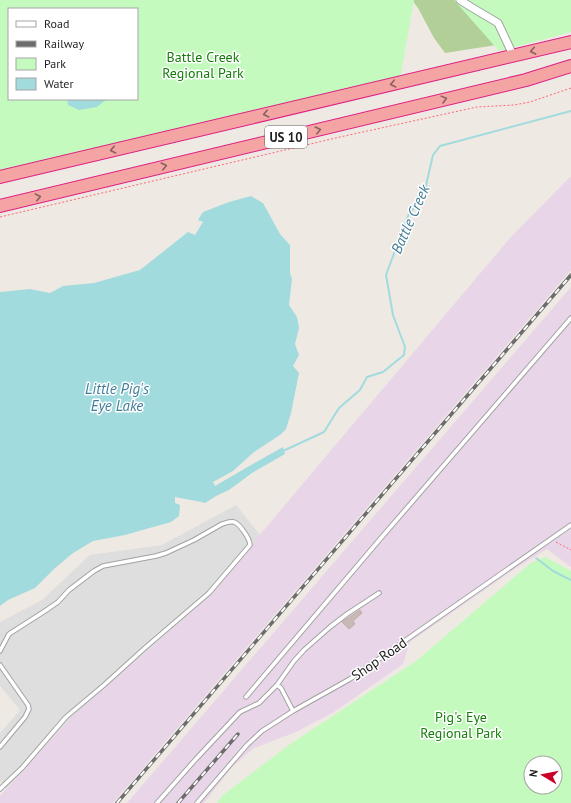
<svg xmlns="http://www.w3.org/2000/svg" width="571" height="803" font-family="'PT Sans',sans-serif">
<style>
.industrial{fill:#e8d5e8}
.forest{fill:#b2cf97}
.park{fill:#c5fabf;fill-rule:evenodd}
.parking{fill:#dedede}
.water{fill:#a2dbde}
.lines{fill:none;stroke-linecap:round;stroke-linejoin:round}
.stream{stroke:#a2dbde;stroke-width:2}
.building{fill:#c7bab6;stroke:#c1aca5}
.service-casing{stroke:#a2a2a2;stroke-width:5.5}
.minor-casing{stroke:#a2a2a2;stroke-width:9}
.trunk-casing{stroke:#dd2084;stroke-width:14}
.path{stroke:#fc6773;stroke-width:1;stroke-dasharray:2 2;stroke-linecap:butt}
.service{stroke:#fff;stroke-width:3.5}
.minor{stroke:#fff;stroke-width:7}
.trunk{stroke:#f3a4a3;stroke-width:12}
.rail-casing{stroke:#6c6c6c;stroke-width:3.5}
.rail{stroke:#fff;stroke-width:2;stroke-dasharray:6;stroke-linecap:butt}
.oneway{stroke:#886160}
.labels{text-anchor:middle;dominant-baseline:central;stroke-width:3;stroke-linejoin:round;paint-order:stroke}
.shield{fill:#fff;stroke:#626262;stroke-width:1}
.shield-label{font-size:13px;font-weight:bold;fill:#1e1e1e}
.park-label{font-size:14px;fill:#157e09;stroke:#fff}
.street-label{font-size:14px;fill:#1e1e1e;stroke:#fff}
.water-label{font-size:15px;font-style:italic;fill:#407c97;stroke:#fff}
</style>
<rect width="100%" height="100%" fill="#efe9e3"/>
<path class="industrial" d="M 571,176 L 571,270 L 113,803 L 0,803 L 0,796 L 73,715 L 204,601 L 510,238 Z
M 571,287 L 571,567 L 547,549 L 516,568 L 410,642 L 403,664 L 334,712 L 296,732 L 254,748 L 232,767 L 204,803 L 127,803 Z"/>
<path class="forest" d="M 412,0 L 571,0 L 526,38 L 490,46 L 445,53 L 434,38 L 418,8 Z"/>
<path class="park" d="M 0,0 L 414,0 L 399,85 L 0,174 ZM 9,9 L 137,9 L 137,99 L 9,99 Z
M 454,0 L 571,0 L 571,32 L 499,51 Z
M 545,557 L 571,571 L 571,803 L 217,803 L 223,795 L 289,745 L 416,661 L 531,563 ZM 531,763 L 555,763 L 555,787 L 531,787 Z"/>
<path class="parking" d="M 236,505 L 260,535 L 204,601 L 73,715 L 6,789 L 0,781 L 0,733 L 20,710 L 0,686 L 0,622 L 42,600 L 90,555 L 162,545 Z"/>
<path class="water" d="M 67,99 L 107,99 L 97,107 L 79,110 L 68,105 Z
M 251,196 L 263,203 L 280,234 L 290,245 L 290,273 L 292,279 L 289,305 L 297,317 L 299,328 L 295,344 L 299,355 L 293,366 L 299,373 L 291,413 L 286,429 L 280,435 L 254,452 L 233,471 L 213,482 L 215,486 L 251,465 L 283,447 L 285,454 L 252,473 L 229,490 L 216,496 L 205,503 L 201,502 L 175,497 L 175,503 L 180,505 L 179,516 L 171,522 L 125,535 L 93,541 L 73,553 L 54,569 L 35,588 L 8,600 L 0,606 L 0,292 L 30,289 L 50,293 L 63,286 L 94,283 L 140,270 L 188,232 L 195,235 L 203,222 L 198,220 L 203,212 L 229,202 Z"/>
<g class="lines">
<path class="stream" d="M 283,451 L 324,432 L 339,408 L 360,390 L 367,377 L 383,372 L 404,355 L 405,347 L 393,315 L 386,275 L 408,216 L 424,194 L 433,155 L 440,146 L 571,111
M 536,558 L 553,571 L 571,580"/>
</g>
<path class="building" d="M 360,610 L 362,613 L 353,621 L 355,624 L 349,629 L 342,622 Z"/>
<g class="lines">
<defs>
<path id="service" d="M 0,651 L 9,634 L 45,611 L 58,602 L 69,590 L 94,571 L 103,566 L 156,556 L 166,553 L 194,540 L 222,524 C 226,523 230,521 234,522 C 240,524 250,539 250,545 L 209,593 L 146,647 L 104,685 L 66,717 L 22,768 L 0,789
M 0,665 L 28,705 L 29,709 L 25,717 L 0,747
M 277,685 L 281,688 L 293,711
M 246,697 L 381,538 L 571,318
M 157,803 L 196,759 L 240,712 L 259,703 L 277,685 L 294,661 L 304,650 L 330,627 L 347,614 L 379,593
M 197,803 L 247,745 L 262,731 L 293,711 L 350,679 L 571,525"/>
<path id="minor" d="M 460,0 L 471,7 L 498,23 L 513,55"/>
<path id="trunk" d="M 0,177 L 571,42
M 0,206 L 526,80 L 571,66"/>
</defs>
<use href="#service" class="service-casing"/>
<use href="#minor" class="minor-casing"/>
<use href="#trunk" class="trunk-casing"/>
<path class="path" d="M 0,217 L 340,137 L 477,107 L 514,105 L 530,102 L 571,88
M 556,542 L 571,550"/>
<use href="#service" class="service"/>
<use href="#minor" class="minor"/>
<use href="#trunk" class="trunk"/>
<defs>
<path id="rail" d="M 117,803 L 571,275
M 178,803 L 238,734"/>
</defs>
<use href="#rail" class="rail-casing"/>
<use href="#rail" class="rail"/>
</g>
<defs><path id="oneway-chevron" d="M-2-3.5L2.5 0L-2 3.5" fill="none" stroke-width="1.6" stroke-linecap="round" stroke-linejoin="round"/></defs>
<g class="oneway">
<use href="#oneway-chevron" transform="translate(533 51) rotate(169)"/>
<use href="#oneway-chevron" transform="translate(393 84) rotate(167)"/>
<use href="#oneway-chevron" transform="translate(444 99) rotate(-15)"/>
<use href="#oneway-chevron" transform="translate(266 114) rotate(167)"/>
<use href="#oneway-chevron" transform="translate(318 130) rotate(-13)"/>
<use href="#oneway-chevron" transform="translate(113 150) rotate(167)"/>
<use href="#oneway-chevron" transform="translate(164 166) rotate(-13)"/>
<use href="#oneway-chevron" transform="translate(38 197) rotate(-13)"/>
</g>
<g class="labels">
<rect class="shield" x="265" y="126" width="42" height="22" rx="3"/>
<g class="shield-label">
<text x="286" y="137">US 10</text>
</g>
<g class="park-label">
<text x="203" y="57">Battle Creek<tspan x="203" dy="16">Regional Park</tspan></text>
<text x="461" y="717">Pig's Eye<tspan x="461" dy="16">Regional Park</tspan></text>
</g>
<g class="street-label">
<text transform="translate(379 659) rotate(-35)">Shop Road</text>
</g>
<g class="water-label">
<text transform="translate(410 219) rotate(-66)">Battle Creek</text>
<text x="117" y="388">Little Pig's<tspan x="117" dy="17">Eye Lake</tspan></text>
</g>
</g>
<rect x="8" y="8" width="130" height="92" fill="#ffffff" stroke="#a5a5a5"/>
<rect x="16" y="21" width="20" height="6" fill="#ffffff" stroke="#a5a5a5"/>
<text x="44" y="28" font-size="12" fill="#1e1e1e">Road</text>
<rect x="16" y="41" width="20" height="6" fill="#6c6c6c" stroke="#a5a5a5"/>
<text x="44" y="48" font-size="12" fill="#1e1e1e">Railway</text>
<rect x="16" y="58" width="20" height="12" fill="#c5fabf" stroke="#a5a5a5"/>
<text x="44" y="68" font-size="12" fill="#1e1e1e">Park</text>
<rect x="16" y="78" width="20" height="12" fill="#a2dbde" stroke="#a5a5a5"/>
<text x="44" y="88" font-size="12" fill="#1e1e1e">Water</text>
<g transform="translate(543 775) rotate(280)"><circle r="19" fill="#ffffff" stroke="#a5a5a5"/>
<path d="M0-3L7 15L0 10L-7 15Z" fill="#cb0026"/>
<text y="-6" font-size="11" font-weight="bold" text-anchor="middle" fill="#1e1e1e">N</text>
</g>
</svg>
